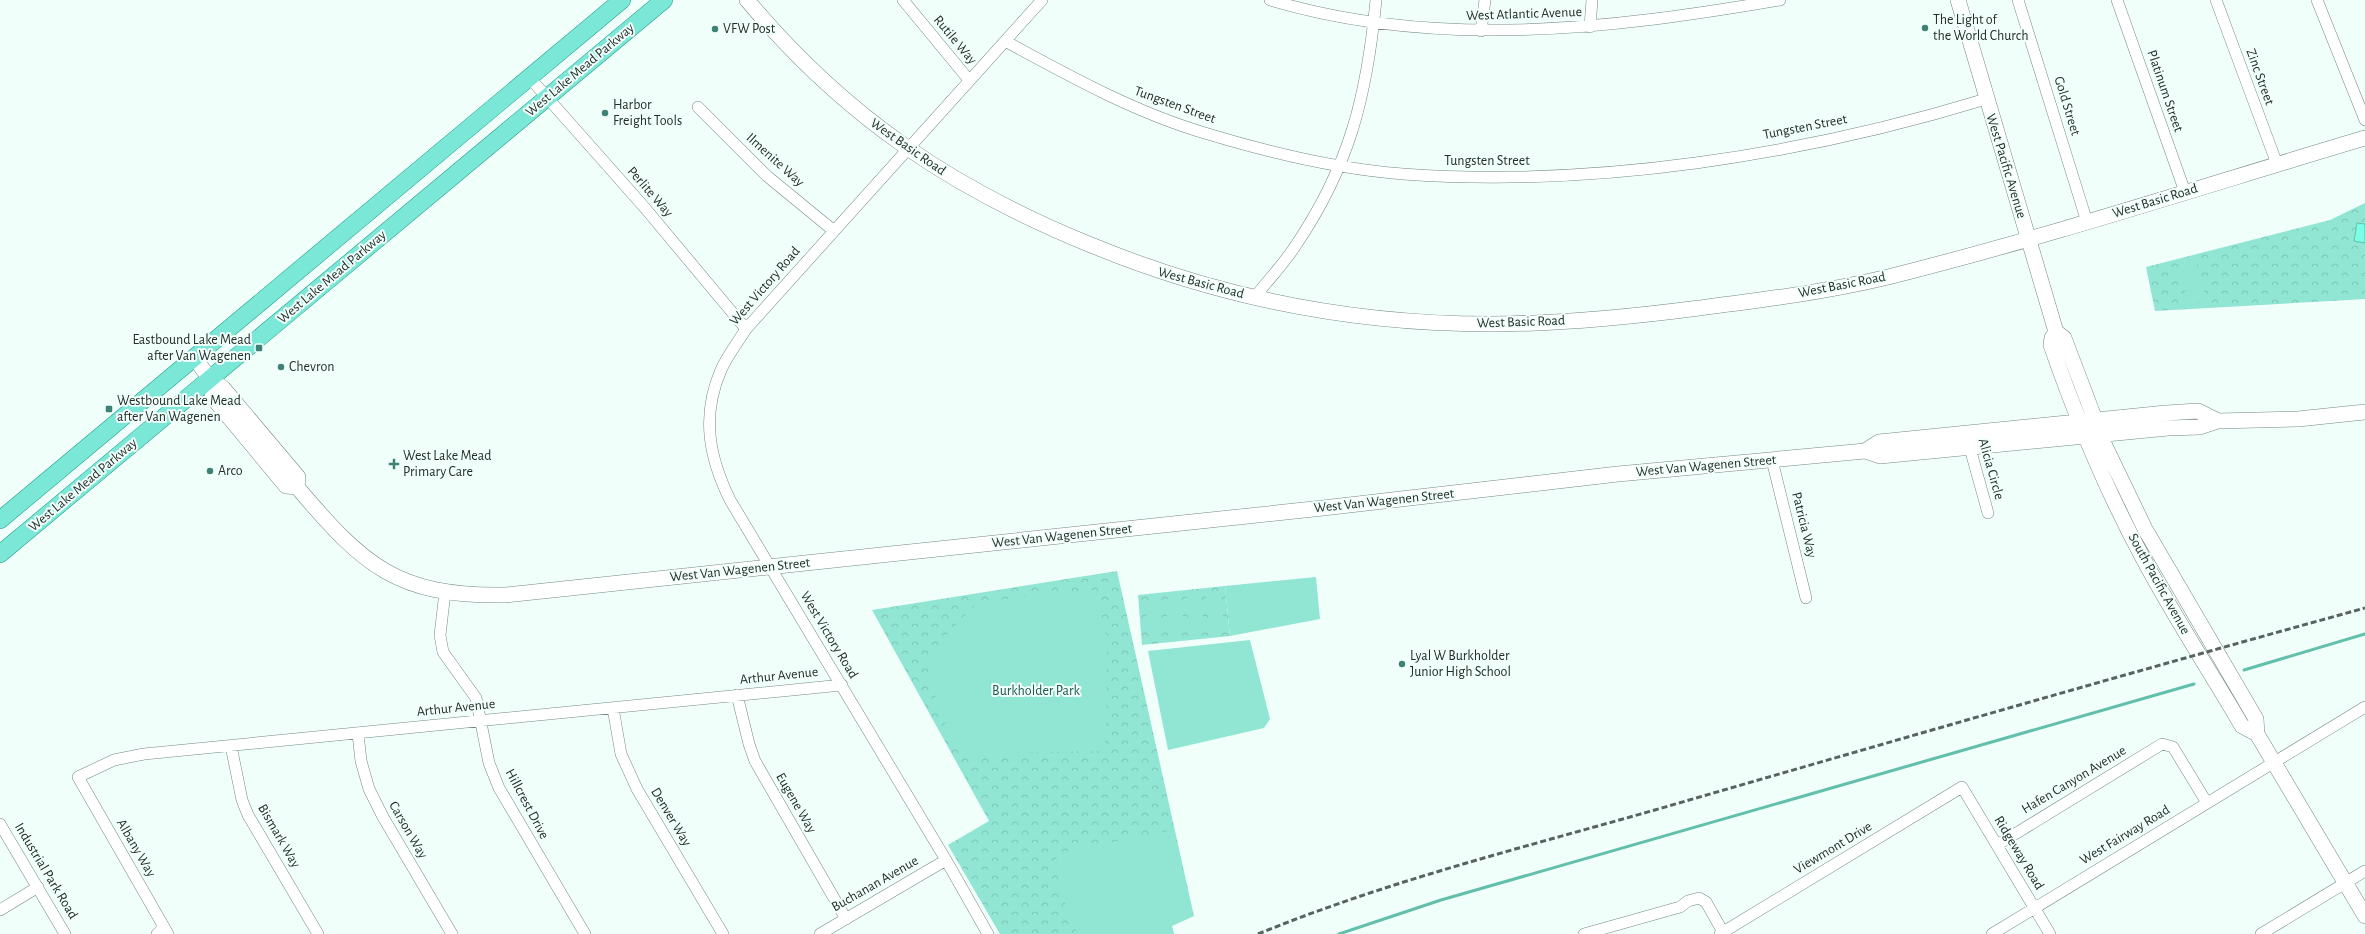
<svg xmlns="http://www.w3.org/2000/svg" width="2365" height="934" font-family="'Alegreya Sans',sans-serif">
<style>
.park{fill:url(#park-crowns)}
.pitch{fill:#90e6d3}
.water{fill:#7bfee4;stroke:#61bfac}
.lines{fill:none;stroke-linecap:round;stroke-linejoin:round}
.stream{stroke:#61bfac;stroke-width:3}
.street-casing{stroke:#748983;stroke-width:12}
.secondary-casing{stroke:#748983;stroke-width:16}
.primary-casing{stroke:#229c89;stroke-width:18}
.street{stroke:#fff;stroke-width:11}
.secondary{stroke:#fff;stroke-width:15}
.primary{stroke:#7ae7d7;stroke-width:17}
.rail{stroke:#58635f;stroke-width:3;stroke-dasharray:6 3;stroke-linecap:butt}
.poi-dot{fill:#3f8275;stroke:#f1fffb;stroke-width:1.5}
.labels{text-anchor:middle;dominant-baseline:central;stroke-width:4;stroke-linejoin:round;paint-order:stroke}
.street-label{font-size:14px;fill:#242d2a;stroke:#f1fffb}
.poi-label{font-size:14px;fill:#242d2a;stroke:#f1fffb;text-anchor:start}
.park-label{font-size:14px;fill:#1e564c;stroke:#f1fffb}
</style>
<defs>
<pattern id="park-crowns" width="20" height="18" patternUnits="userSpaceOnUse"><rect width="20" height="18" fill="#90e6d3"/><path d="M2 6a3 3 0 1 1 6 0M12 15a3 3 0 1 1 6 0" fill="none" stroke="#7cc6b5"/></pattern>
</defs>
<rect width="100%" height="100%" fill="#f1fffb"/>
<path class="park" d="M 2365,203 L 2365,299 L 2155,311 L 2146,267 L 2330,220 Z
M 1117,571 L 1194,916 L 1172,926 L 1174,934 L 1000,934 L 948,845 L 989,821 L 872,610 Z
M 1225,586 L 1230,636 L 1142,645 L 1138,595 Z"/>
<path class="pitch" d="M 2196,261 L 2206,300 L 2189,304 L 2178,266 Z
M 1316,577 L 1320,619 L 1230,636 L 1225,586 Z
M 1095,590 L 1107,640 L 1106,740 L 1097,751 L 961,754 C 948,731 938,710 932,683 C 931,679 928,672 929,668 C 936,642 960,620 978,602 Z
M 1221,594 L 1224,626 L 1209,628 L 1206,595 Z
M 1201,596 L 1204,629 L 1189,630 L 1186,598 Z
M 1181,598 L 1184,631 L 1169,632 L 1165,599 Z
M 1160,600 L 1164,633 L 1148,635 L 1145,602 Z
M 1250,640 L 1270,719 L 1264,728 L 1168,750 L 1148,651 Z
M 1173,830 L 1193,916 L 1171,925 L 1173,934 L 1078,934 L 1069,918 L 1055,861 L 1060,853 Z"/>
<path class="water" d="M 2357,223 L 2365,224 L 2365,243 L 2354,241 Z"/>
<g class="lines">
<path class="stream" d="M 2244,670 L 2365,634
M 1339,934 L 1441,900 L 2194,684"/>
<defs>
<path id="street" d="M 903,0 L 969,80
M 1270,0 C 1437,50 1611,29 1780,0
M 2018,0 L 2087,222
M 2117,0 L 2185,192
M 2216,0 L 2277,164
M 2317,0 L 2365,120
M 1590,27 L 1592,0
M 1481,31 L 1485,0
M 1005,41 C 1071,77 1136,113 1208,134 C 1271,153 1337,169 1403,174 C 1594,188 1803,155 1986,99
M 529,77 L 645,208 L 746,329
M 698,107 L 767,176 L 834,231
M 1254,298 C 1268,280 1284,264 1296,245 C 1350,165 1367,95 1376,0
M 1968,441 L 1988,513
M 1772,460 L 1806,598
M 445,592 L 440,635 L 443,652 L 476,698 L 489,763 L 499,788 L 585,934
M 737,695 L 749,744 L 755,761 L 846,919
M 613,708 L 621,754 L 637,789 L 723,934
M 358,734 L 361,761 L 369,789 L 383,817 L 452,934
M 231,746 L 242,800 L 248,815 L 318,934
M 0,824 L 65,934
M 1997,845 L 2162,744 L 2173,747 L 2207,803
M 0,910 L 38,887
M 157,934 L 164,928
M 168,934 L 78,777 L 114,760 L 144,754 L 842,685
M 820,934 L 946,860
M 988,934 L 946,860 L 730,500 C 709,457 701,416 721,370 C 727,356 738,342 746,329 L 1042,0
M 1584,934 L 1680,907 L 1688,901 L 1699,898 L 1706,902 L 1724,934
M 1720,934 L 1962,787 L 2050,934
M 1992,934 L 2365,707
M 2261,934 L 2365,871"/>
<path id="secondary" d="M 747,0 C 845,117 951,188 1091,245 C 1217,297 1353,324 1490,324 C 1560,324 1630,317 1699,308 C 1762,300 1826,292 1888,277 C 2048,237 2207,185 2365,138
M 1958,0 L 2056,332 L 2064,338 L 2105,446 L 2145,529 L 2256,719 L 2257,734 L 2365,916
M 2056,332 L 2052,338 L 2051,345 C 2077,420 2107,492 2145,562 C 2175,618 2210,671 2242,726 L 2257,734
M 194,357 L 210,379 L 223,388 L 298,477 L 297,487 C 363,565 397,597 505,595 L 1323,508 L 1618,474 L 1865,451 L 1880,456 L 2168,428 L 2200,427 L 2218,421 L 2298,419 L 2365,412
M 210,379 L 213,398 L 286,486 L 297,487
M 1865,451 L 1879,442 L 2166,413 L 2198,411 L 2218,421"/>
<path id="primary" d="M 0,520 L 622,0
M 0,554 L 664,0"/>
</defs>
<use href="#street" class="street-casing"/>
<use href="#secondary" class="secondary-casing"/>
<use href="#primary" class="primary-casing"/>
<use href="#street" class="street"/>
<use href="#secondary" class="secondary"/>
<use href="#primary" class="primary"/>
<path class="rail" d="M 1258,934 C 1395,878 1538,844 1679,803 C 1907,737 2136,671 2365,608"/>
</g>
<g class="poi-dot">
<circle cx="1925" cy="28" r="4"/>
<circle cx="715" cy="29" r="4"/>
<circle cx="605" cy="113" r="4"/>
<rect x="255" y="344" width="8" height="8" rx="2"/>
<circle cx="281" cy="367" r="4"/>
<rect x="105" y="405" width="8" height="8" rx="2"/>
<path d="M392 458h4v4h4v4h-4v4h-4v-4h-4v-4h4z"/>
<circle cx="210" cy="471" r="4"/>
<circle cx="1402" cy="664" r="4"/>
</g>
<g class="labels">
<g class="street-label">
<text transform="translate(1524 14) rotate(-2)">West Atlantic Avenue</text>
<text transform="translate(955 40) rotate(50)">Rutile Way</text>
<text transform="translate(580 70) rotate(-40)">West Lake Mead Parkway</text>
<text transform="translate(2260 77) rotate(70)">Zinc Street</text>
<text transform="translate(2165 91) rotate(71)">Platinum Street</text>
<text transform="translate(1175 105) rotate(20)">Tungsten Street</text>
<text transform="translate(2067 106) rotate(73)">Gold Street</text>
<text transform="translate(1805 127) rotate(-11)">Tungsten Street</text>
<text transform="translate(908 147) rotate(35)">West Basic Road</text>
<text transform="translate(775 160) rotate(42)">Ilmenite Way</text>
<text x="1487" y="161">Tungsten Street</text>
<text transform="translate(2006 166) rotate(73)">West Pacific Avenue</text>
<text transform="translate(650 192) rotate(49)">Perlite Way</text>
<text transform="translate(2155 201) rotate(-17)">West Basic Road</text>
<text transform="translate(332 277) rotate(-40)">West Lake Mead Parkway</text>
<text transform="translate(1201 283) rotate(15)">West Basic Road</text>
<text transform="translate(1842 285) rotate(-11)">West Basic Road</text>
<text transform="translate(765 286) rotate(-49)">West Victory Road</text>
<text transform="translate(1521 322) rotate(-2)">West Basic Road</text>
<text transform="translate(1706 466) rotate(-5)">West Van Wagenen Street</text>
<text transform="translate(1991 469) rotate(74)">Alicia Circle</text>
<text transform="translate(83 485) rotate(-40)">West Lake Mead Parkway</text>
<text transform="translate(1384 501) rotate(-6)">West Van Wagenen Street</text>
<text transform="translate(1804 525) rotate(76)">Patricia Way</text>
<text transform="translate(1062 536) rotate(-6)">West Van Wagenen Street</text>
<text transform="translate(740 570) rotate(-6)">West Van Wagenen Street</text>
<text transform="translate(2159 584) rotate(61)">South Pacific Avenue</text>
<text transform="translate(829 635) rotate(59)">West Victory Road</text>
<text transform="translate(779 676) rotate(-6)">Arthur Avenue</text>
<text transform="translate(456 708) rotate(-6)">Arthur Avenue</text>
<text transform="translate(2074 780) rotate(-31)">Hafen Canyon Avenue</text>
<text transform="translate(796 803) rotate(60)">Eugene Way</text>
<text transform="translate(527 804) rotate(62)">Hillcrest Drive</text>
<text transform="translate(671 817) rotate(59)">Denver Way</text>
<text transform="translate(408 830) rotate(60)">Carson Way</text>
<text transform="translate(2125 835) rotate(-31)">West Fairway Road</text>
<text transform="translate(279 836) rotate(60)">Bismark Way</text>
<text transform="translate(136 848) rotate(60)">Albany Way</text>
<text transform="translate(1833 848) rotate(-31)">Viewmont Drive</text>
<text transform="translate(2019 853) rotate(59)">Ridgeway Road</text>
<text transform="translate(46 871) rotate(59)">Industrial Park Road</text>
<text transform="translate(875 884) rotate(-30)">Buchanan Avenue</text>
</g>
<g class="poi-label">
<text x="1933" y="20">The Light of<tspan x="1933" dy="16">the World Church</tspan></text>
<text x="723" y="29">VFW Post</text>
<text x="613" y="105">Harbor<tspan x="613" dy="16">Freight Tools</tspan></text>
<text x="251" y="340" text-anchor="end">Eastbound Lake Mead<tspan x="251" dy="16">after Van Wagenen</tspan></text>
<text x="289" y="367">Chevron</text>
<text x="117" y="401">Westbound Lake Mead<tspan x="117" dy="16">after Van Wagenen</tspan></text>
<text x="403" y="456">West Lake Mead<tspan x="403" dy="16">Primary Care</tspan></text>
<text x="218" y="471">Arco</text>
<text x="1410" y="656">Lyal W Burkholder<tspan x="1410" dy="16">Junior High School</tspan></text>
</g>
<g class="park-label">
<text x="1036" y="691">Burkholder Park</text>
</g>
</g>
</svg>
